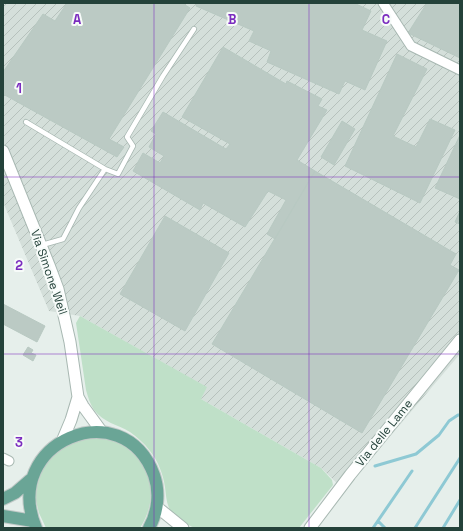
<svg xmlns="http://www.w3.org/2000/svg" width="463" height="531" font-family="'Space Grotesk',sans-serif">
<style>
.industrial{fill:url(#industrial-furrows)}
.grass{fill:#bfe0c8}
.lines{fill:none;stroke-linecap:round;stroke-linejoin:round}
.stream{stroke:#8ec9d4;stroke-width:3}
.building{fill:#bbcac4;stroke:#b8c9c2}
.service-casing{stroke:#a8b8b2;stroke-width:6}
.minor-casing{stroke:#a8b8b2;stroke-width:11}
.tertiary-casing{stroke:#a8b8b2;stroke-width:13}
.primary-casing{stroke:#c2cac8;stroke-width:14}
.service{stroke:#fff;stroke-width:4.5}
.minor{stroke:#fff;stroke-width:9}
.tertiary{stroke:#fff;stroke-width:11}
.primary{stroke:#6aa596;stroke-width:12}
.grid{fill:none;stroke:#7b2cbf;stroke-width:1;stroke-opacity:0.55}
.labels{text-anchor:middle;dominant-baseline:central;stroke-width:4;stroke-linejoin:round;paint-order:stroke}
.street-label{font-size:12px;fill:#24423a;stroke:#f7fbf9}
.grid-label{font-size:13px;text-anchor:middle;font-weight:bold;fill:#7b2cbf;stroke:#f7fbf9;stroke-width:4;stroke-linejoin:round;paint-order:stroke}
</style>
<defs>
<pattern id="industrial-furrows" width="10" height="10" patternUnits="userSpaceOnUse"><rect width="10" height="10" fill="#d4dfda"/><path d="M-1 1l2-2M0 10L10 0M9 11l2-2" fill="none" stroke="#b6c1bc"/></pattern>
</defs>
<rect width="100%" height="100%" fill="#e6efeb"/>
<path class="industrial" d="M 3,3 L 460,3 L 460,354 L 359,473 L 345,491 L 321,468 L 201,399 L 206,387 L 80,316 L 49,311 L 3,202 Z"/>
<path class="grass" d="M 80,316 L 207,387 L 201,399 L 321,468 L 332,480 L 333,485 L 299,528 L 195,528 C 186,524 173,518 169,508 C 166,501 166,494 165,487 C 163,474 158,461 150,451 C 144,443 137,437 130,432 C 117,424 104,423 94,410 C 90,404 88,397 86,390 L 76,323 Z
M 102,437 C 108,439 114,440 119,443 C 152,462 160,497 140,528 L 46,528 L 39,513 L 35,497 L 36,489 L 44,465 L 69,442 Z"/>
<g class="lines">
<path class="stream" d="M 375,466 L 416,454 L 439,435 L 449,421 L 458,415 L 460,415
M 378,521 L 385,528
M 373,528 L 412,471
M 415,528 L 460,458
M 443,528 L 460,500"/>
</g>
<path class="building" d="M 67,3 L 182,3 L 190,8 L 109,139 L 124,147 L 117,157 L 3,94 L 3,72 L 43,14 L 55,21 Z
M 197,3 L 354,3 L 371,11 L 362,30 L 387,41 L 365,90 L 345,81 L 339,94 L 267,62 L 271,51 L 249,41 L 254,31 L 196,6 Z
M 427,3 L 460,3 L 460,58 L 408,33 Z
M 223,47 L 286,84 L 287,81 L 322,99 L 318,106 L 327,110 L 297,160 L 315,171 L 275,239 L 267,234 L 286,200 L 268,191 L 245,227 L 203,203 L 200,210 L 133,171 L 143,153 L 160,163 L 164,156 L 149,147 L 156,134 L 151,131 L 163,112 L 226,149 L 230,144 L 182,117 Z
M 397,54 L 427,69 L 393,136 L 416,147 L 430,119 L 455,130 L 420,203 L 345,166 Z
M 342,121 L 355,129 L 334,165 L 321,157 Z
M 460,135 L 460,199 L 435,188 Z
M 315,171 L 456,254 L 450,265 L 459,270 L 362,433 L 212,344 Z
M 460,211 L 460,224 L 455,222 Z
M 165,216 L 229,253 L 185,331 L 120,294 Z
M 3,304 L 45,326 L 37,342 L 3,324 Z
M 28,347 L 33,350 L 31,353 L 36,355 L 33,361 L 23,355 Z"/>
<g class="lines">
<defs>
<path id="service" d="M 26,122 L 105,169
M 42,245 L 63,239 L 79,208 L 105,169 L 118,174 L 133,146 L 127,137 L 163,76 L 194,29"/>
<path id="minor" d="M 383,3 L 411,46 L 460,70
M 3,458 L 9,461"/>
<path id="tertiary" d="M 3,151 L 49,265 L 58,289 L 70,342 L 78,397 L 83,406 L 102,432
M 63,439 L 71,420 L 78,397
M 157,507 L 183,528
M 310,528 L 350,475 L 460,340"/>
<path id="primary" d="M 3,499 L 15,493 L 30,480
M 3,516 L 33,521
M 36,528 C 0,442 123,391 154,475 C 160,492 158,512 149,528"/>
</defs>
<use href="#service" class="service-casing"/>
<use href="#minor" class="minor-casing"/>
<use href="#tertiary" class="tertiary-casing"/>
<use href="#primary" class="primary-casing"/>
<use href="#service" class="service"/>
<use href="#minor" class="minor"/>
<use href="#tertiary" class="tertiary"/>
<use href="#primary" class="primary"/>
</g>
<path class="grid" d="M 154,3 L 154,528M 309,3 L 309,528M 3,177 L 460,177M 3,354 L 460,354"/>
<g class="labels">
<g class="street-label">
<text transform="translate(49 272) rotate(71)">Via Simone Weil</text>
<text transform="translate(384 433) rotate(-51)">Via delle Lame</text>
</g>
</g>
<g class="grid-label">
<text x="77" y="24">A</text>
<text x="232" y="24">B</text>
<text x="386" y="24">C</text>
<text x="19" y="93">1</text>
<text x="19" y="270">2</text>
<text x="19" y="447">3</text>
</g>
<rect width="463" height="531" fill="none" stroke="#24423a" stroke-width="8"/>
</svg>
